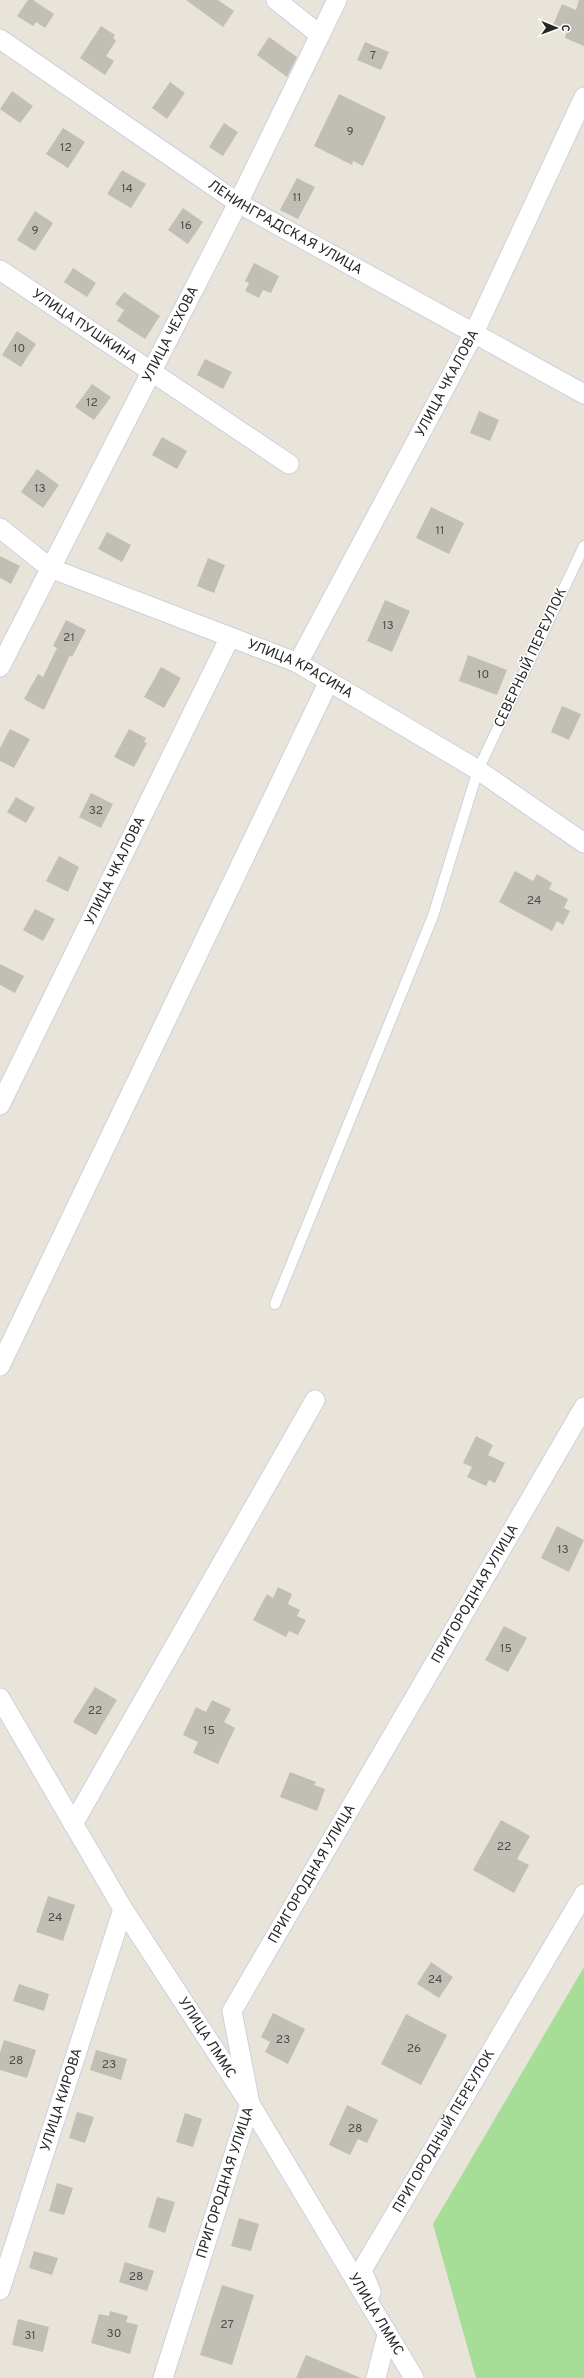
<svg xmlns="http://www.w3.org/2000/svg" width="584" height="2378" font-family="Overpass,sans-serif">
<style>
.green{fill:#a6de97}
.building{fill:#c1beb6}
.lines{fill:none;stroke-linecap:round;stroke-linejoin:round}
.lane-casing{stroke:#cecfe0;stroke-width:12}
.street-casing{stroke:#cecfe0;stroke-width:21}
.lane{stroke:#fff;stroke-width:10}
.street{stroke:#fff;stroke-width:19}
.labels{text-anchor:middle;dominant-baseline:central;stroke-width:3;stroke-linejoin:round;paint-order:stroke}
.number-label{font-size:12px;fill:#4e4d4b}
.street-label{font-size:14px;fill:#272727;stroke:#fff}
</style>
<rect width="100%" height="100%" fill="#e9e4d9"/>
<path class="green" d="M 584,1967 L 584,2378 L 476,2378 L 433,2224 Z"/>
<path class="building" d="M 28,0 L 33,0 L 54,14 L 45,28 L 36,22 L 33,26 L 17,16 Z
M 186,0 L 218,0 L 234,11 L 223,27 Z
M 579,0 L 584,0 L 584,46 L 565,38 L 567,31 L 553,25 L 562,4 L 576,10 Z
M 101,26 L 115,35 L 113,38 L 116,41 L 106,56 L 114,61 L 105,75 L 80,58 Z
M 269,37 L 297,57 L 287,77 L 257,55 Z
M 365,42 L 389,52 L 381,70 L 357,60 Z
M 170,82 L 185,93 L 167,119 L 152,108 Z
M 12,91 L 33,106 L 20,123 L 0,109 Z
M 339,94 L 386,117 L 363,166 L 353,161 L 352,165 L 314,146 Z
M 224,123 L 238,132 L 223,156 L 209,147 Z
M 63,128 L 85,142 L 68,168 L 46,154 Z
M 122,170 L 146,184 L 131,208 L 107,194 Z
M 297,178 L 315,187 L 298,219 L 280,210 Z
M 183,208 L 203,222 L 188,244 L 168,230 Z
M 35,211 L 53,223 L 35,251 L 17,240 Z
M 254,263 L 279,276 L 271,293 L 263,290 L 259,298 L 245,291 L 249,283 L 245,281 Z
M 73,268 L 96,283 L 87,297 L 64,282 Z
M 124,292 L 160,316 L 145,339 L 117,321 L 124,310 L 115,304 Z
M 17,331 L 36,344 L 21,367 L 2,355 Z
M 205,359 L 232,372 L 223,389 L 197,375 Z
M 92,384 L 111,397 L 94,420 L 75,407 Z
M 479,411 L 499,420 L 490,441 L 470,433 Z
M 162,437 L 187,451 L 177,469 L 152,455 Z
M 37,469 L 59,485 L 43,508 L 21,492 Z
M 431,507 L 464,523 L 449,554 L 416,538 Z
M 107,532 L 131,545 L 122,562 L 98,549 Z
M 0,556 L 20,566 L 11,584 L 0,578 Z
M 208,558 L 225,565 L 214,593 L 197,586 Z
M 385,600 L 410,611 L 392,652 L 367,641 Z
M 66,620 L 86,630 L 72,657 L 70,655 L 44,710 L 24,699 L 38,674 L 43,677 L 57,648 L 53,646 Z
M 468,655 L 507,670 L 497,695 L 459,681 Z
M 161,667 L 181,678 L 164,708 L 144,697 Z
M 562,706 L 581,714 L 569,740 L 551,732 Z
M 10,729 L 30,739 L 14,768 L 0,761 L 0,748 Z
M 129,729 L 146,738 L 144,742 L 147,743 L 134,767 L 114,757 Z
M 91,793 L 113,804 L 101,828 L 79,817 Z
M 16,797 L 35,808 L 26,823 L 7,812 Z
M 59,856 L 79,867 L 68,892 L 46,881 Z
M 515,871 L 533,881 L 537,874 L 552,883 L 549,889 L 568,899 L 564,908 L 570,911 L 563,925 L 557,921 L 552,931 L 499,902 Z
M 35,909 L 55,919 L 43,941 L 23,930 Z
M 0,964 L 24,976 L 15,993 L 0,985 Z
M 476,1436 L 493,1445 L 488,1455 L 505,1463 L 495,1483 L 489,1480 L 486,1486 L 467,1477 L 472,1467 L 463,1463 Z
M 557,1526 L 584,1540 L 569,1572 L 541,1558 Z
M 278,1587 L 292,1594 L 288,1604 L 300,1610 L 297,1616 L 306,1620 L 298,1635 L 289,1631 L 286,1637 L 253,1620 L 267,1594 L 273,1598 Z
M 504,1626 L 527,1638 L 508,1672 L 485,1660 Z
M 95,1687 L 117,1700 L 96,1735 L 73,1722 Z
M 212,1700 L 231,1709 L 224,1722 L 235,1728 L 218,1764 L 193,1753 L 198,1742 L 183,1735 L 196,1707 L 206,1712 Z
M 290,1772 L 316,1782 L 314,1785 L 325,1789 L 317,1811 L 280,1797 Z
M 501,1820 L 530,1836 L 517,1859 L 529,1865 L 514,1893 L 473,1870 Z
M 48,1896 L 75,1905 L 63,1941 L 36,1932 Z
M 431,1962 L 453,1977 L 439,1998 L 417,1984 Z
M 19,1984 L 49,1994 L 44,2011 L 13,2001 Z
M 273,2013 L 305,2029 L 288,2064 L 265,2052 L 270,2042 L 261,2037 Z
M 406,2014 L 447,2035 L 421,2085 L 381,2064 Z
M 4,2040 L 36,2050 L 27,2078 L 0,2070 L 0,2053 Z
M 96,2050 L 127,2059 L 121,2080 L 90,2070 Z
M 347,2105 L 378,2120 L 367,2143 L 358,2139 L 350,2155 L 329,2145 Z
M 77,2112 L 94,2117 L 85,2143 L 69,2138 Z
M 185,2113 L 202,2119 L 193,2147 L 176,2142 Z
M 57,2183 L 73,2188 L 64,2215 L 49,2211 Z
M 157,2197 L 175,2202 L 165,2233 L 148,2227 Z
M 239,2218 L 259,2224 L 251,2251 L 231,2246 Z
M 34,2251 L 58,2258 L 52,2275 L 29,2268 Z
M 125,2262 L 154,2271 L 147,2291 L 119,2282 Z
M 222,2285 L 254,2295 L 232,2365 L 200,2355 Z
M 110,2311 L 128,2316 L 126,2322 L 138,2325 L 130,2354 L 91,2343 L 99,2314 L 109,2316 Z
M 18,2319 L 49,2327 L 43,2352 L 12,2345 Z
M 306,2355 L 361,2378 L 296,2378 Z"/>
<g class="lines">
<defs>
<path id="lane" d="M 275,1304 L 433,916 L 478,770 L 584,546"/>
<g id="street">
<path d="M 276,0 L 320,35"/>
<path id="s1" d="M 0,39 L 238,203 L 584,394"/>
<path id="s2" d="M 0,270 L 289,464"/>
<path id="s3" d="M 0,528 L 50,568 L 298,663 L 478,770 L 584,843"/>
<path id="s4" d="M 298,663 L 474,333 L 584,97"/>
<path id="s5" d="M 0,667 L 238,203 L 337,0"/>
<path id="s6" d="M 0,1105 L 230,637"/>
<path d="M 0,1366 L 329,681"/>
<path id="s7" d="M 0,1698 L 123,1909 L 250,2104 L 414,2378"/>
<path d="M 73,1824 L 315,1400"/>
<path id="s8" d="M 0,2290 L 123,1909"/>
<path id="s9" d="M 371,2292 L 362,2270 L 584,1894"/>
<path id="s10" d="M 163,2378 L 250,2104 L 232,2011 L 584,1407"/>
<path d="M 376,2378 L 387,2335 L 385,2329"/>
</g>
</defs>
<use href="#lane" class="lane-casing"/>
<use href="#street" class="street-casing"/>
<use href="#lane" class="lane"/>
<use href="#street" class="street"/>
</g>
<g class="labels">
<g class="number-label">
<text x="373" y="56">7</text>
<text x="350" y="132">9</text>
<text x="66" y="148">12</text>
<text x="127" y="189">14</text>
<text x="297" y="198">11</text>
<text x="186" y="226">16</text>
<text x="35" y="231">9</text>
<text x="19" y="349">10</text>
<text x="92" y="403">12</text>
<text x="40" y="489">13</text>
<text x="440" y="531">11</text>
<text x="388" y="626">13</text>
<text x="69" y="638">21</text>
<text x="483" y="675">10</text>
<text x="96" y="811">32</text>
<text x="534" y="901">24</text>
<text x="563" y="1550">13</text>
<text x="506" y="1649">15</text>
<text x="95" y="1711">22</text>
<text x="209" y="1731">15</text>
<text x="504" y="1847">22</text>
<text x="55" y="1918">24</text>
<text x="435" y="1980">24</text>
<text x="283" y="2040">23</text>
<text x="414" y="2049">26</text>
<text x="16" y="2061">28</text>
<text x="109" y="2065">23</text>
<text x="355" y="2129">28</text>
<text x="136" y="2277">28</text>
<text x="227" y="2325">27</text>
<text x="114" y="2334">30</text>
<text x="30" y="2336">31</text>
</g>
<g class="street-label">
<text stroke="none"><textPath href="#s1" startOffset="342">ЛЕНИНГРАДСКАЯ УЛИЦА</textPath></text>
<text stroke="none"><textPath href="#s2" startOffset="102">УЛИЦА ПУШКИНА</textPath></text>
<text stroke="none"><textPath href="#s5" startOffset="374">УЛИЦА ЧЕХОВА</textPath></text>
<text stroke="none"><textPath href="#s4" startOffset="317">УЛИЦА ЧКАЛОВА</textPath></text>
<text transform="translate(531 658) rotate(-65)">СЕВЕРНЫЙ ПЕРЕУЛОК</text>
<text stroke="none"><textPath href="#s3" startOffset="334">УЛИЦА КРАСИНА</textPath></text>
<text stroke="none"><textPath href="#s6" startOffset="261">УЛИЦА ЧКАЛОВА</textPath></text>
<text stroke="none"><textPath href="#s10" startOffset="865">ПРИГОРОДНАЯ УЛИЦА</textPath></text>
<text stroke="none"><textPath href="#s10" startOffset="541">ПРИГОРОДНАЯ УЛИЦА</textPath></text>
<text stroke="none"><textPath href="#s7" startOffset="398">УЛИЦА ЛММС</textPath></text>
<text stroke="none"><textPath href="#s8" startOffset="200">УЛИЦА КИРОВА</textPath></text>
<text stroke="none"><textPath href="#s9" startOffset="185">ПРИГОРОДНЫЙ ПЕРЕУЛОК</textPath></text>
<text stroke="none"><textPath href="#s10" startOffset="205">ПРИГОРОДНАЯ УЛИЦА</textPath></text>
<text stroke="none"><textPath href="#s7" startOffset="722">УЛИЦА ЛММС</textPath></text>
</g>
</g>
<g transform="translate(556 28) rotate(91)" stroke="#ffffff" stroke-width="3" paint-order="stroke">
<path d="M0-3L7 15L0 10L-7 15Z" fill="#272727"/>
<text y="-6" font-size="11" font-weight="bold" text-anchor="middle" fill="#272727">С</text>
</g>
</svg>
